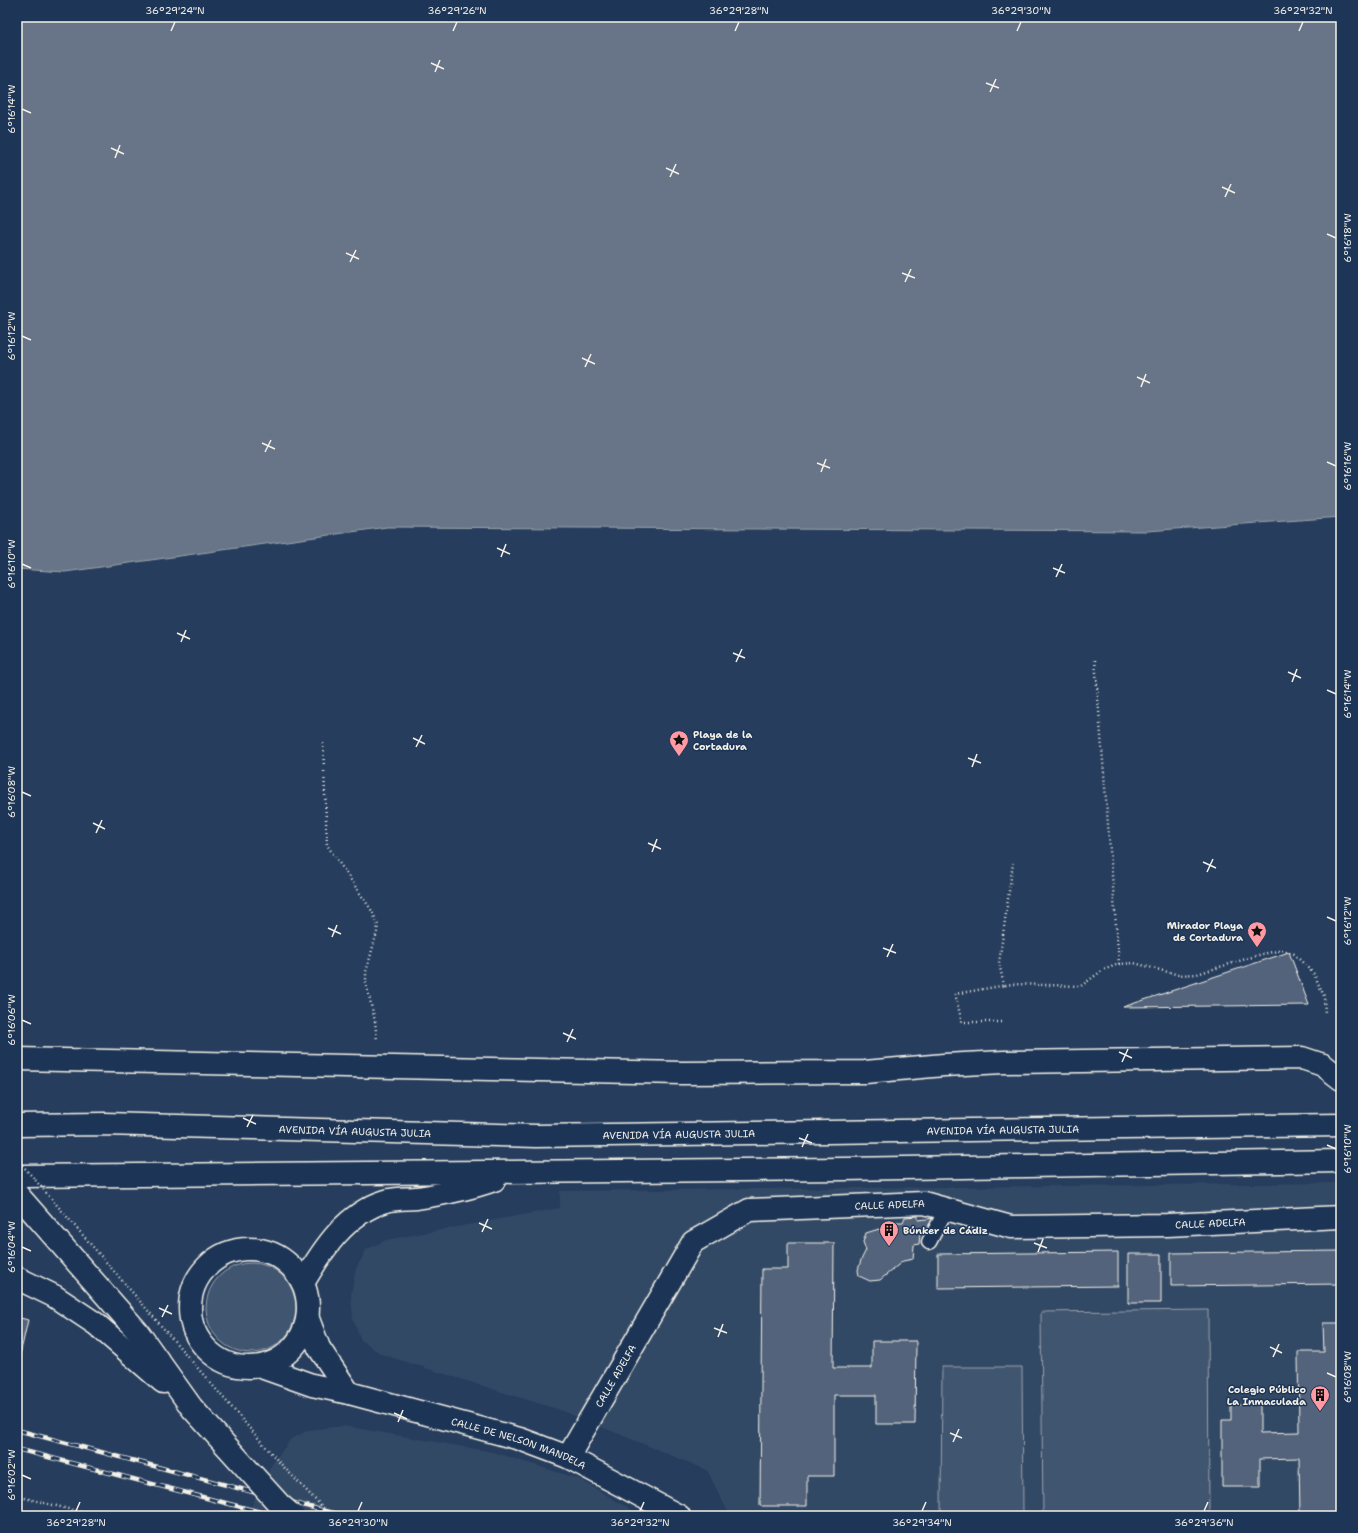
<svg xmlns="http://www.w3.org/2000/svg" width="1358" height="1533" font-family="'Shantell Sans',sans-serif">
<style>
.built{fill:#334966}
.green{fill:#40546f;stroke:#9aa2ac}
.water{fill:#677588;stroke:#9fa7ae}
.building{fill:#52647b;stroke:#f4f1e8}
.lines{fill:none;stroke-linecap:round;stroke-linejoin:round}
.lane-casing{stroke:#f4f1e8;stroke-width:17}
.street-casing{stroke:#f4f1e8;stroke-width:25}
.secondary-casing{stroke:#f4f1e8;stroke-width:25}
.highway-casing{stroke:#f4f1e8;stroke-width:25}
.path{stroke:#f4f1e8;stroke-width:2.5;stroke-dasharray:1 3;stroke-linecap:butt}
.lane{stroke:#1d3557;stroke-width:14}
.street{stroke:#1d3557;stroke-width:22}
.secondary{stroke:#1d3557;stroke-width:22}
.highway{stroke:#1d3557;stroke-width:22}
.rail-casing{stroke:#f4f1e8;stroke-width:4.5}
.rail{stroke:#1d3557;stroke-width:3;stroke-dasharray:9;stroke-linecap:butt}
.highway-bridge-casing{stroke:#f4f1e8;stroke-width:25;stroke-linecap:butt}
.path-bridge{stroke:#f4f1e8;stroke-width:2.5;stroke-dasharray:1 3;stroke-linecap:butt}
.highway-bridge{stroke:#1d3557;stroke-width:22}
.ticks{fill:none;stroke:#f4f1e8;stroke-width:1.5}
.labels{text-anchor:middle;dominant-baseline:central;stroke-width:3;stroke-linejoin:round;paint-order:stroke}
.poi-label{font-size:10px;font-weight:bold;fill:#f4f1e8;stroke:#1d3557;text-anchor:start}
.street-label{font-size:10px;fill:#f4f1e8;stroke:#1d3557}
.neatline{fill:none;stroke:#f4f1e8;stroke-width:1.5}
.ticks-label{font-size:10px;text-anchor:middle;fill:#f4f1e8}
</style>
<rect width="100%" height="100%" fill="#263d5d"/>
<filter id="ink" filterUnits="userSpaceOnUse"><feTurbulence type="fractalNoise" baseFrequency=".025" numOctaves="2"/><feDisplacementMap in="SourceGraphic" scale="8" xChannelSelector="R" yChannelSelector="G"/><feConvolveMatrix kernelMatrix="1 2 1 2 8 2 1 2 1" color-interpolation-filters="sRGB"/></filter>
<g filter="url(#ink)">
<path class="built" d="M 1341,1183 L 1341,1516 L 730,1516 L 707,1470 L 560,1410 L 381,1354 L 361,1340 L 353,1319 L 351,1294 L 356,1269 L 366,1250 L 386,1240 L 560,1208 L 560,1191 Z
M 344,1426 L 493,1452 L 579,1479 L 642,1516 L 248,1516 L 255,1498 L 272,1464 L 291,1439 L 309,1430 Z"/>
<path class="green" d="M206 1308a45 45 0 1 1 90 0a45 45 0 1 1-90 0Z
M 1208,1310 L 1209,1516 L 1043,1516 L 1041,1312 Z
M 942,1367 L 1022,1367 L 1023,1516 L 941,1516 Z"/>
<path class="water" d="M 17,17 L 1341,17 L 1341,517 L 1147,531 L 387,527 L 65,572 L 17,569 Z"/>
<path class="building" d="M 1289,952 L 1309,1005 L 1123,1007 L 1165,993 Z
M 918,1216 L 918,1220 L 935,1218 L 933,1227 L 920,1234 L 919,1244 L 914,1245 L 913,1259 L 903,1261 L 880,1280 L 870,1281 L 859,1276 L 858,1270 L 861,1260 L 866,1250 L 863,1242 L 866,1233 L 879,1229 L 888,1237 L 892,1222 L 903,1222 L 905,1217 Z
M 788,1243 L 834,1243 L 833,1368 L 872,1368 L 872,1341 L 916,1341 L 915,1424 L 876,1424 L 876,1395 L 834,1395 L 834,1476 L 807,1476 L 807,1506 L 760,1506 L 762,1269 L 788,1269 Z
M 1341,1251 L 1341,1284 L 1171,1286 L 1171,1253 Z
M 1118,1252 L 1118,1286 L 938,1288 L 938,1254 Z
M 1128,1254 L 1161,1254 L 1161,1303 L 1128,1303 Z
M 17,1317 L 28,1320 L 18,1364 L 17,1364 Z
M 1323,1323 L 1341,1323 L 1341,1516 L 1300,1516 L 1299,1458 L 1260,1459 L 1260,1487 L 1222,1487 L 1222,1420 L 1231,1420 L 1231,1405 L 1260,1404 L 1260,1433 L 1299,1432 L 1298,1352 L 1324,1352 Z"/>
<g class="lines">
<defs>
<path id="lane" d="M 929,1242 L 947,1208"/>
<g id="street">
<path id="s1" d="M 568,1457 L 693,1242 L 749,1210 L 924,1203 L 1011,1227 L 1167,1225 L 1341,1217"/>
</g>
<g id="secondary">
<path d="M 17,1059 L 682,1073 L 865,1072 L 944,1065 L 1004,1062 L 1302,1058 L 1323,1065"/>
<circle cx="249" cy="1308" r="59"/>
<path d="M 308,1319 L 319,1348 L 349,1393"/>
<path id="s2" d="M 261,1367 L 312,1385 L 349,1393 L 520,1439 L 568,1457 L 679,1516"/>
</g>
<g id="highway">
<path d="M 1323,1065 L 1341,1079"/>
<path id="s3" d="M 17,1125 L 104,1124 L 536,1136 L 1341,1125"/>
<path d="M 17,1176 L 844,1169 L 1341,1161"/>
<path d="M 17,1194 L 137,1331 L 192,1408"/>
<path d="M 17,1278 L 54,1296 L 96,1324 L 163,1382"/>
<path d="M 303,1283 C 323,1249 346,1213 386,1201 C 396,1198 407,1199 417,1198 C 443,1194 469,1189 494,1180"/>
</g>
</defs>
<use href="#lane" class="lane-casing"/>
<use href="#street" class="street-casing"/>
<use href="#secondary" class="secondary-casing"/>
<use href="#highway" class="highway-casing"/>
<path class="path" d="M 1095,660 L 1119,964
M 323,743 L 327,845 L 372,911 L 378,925 L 377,932 L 366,972 L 366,983 L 375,1021 L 377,1041
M 1004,986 L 999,963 L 1013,863
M 1002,1022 L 962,1022 L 955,994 L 1012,984 L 1081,986 L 1103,970 L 1119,964 L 1134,963 L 1179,975 L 1197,974 L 1262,954 L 1283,950 L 1294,954 L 1314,974 L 1324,996 L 1325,1014
M 17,1496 L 96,1516"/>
<use href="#lane" class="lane"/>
<use href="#street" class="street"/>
<use href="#secondary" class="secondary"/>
<use href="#highway" class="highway"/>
<defs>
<path id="rail" d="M 17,1430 L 344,1516
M 17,1449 L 276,1516"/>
</defs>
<use href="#rail" class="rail-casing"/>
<use href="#rail" class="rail"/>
<defs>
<path id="highway-bridge" d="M 192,1408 L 279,1504 L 293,1516"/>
</defs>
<use href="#highway-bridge" class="highway-bridge-casing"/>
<path class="path-bridge" d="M 17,1159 L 278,1461 L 331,1516"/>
<use href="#highway-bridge" class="highway-bridge"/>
</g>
</g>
<path class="ticks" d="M 171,31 L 175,22M 453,31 L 457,22M 735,31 L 739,22M 1017,31 L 1021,22M 1299,31 L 1303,22M 431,63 L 444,69M 435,72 L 440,60M 986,83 L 999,88M 990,92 L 996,79M 22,109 L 31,113M 111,148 L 124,154M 115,158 L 120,145M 666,168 L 679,174M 670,177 L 676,164M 1222,187 L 1235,193M 1225,197 L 1231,184M 1327,234 L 1336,238M 346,253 L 359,259M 350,262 L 356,250M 902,273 L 915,278M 905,282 L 911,269M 22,336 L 31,340M 582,358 L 595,364M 585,367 L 591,354M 1137,377 L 1150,383M 1141,387 L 1146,374M 262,443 L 275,449M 265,452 L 271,440M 1327,462 L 1336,466M 817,463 L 830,468M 821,472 L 826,459M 497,548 L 510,554M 501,557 L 506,544M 22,564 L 31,568M 1053,568 L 1065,573M 1056,577 L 1062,564M 177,633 L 190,639M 181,642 L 186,630M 733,653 L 745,658M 736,662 L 742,649M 1288,672 L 1301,678M 1292,682 L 1297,669M 1327,690 L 1336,694M 413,738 L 425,744M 416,747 L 422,735M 968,758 L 981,763M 972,767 L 977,754M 22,792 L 31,796M 93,823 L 105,829M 96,833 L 102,820M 648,843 L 661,849M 652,852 L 657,839M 1203,862 L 1216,868M 1207,872 L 1213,859M 1327,917 L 1336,921M 328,928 L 341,934M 332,937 L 337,925M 883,948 L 896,953M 887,957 L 893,944M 22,1020 L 31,1024M 563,1033 L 576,1039M 567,1042 L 573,1029M 1119,1052 L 1132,1058M 1122,1062 L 1128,1049M 243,1118 L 256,1124M 247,1127 L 253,1115M 799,1138 L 812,1143M 1327,1145 L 1336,1149M 802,1147 L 808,1134M 479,1223 L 492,1229M 482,1232 L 488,1219M 1034,1243 L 1047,1248M 22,1247 L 31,1251M 1038,1252 L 1043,1239M 159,1308 L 172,1314M 162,1317 L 168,1305M 714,1328 L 727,1333M 718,1337 L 723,1324M 1270,1347 L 1282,1353M 1273,1357 L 1279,1344M 1327,1373 L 1336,1377M 394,1413 L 407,1419M 398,1422 L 403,1410M 950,1433 L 962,1438M 953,1442 L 959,1429M 22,1475 L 31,1479M 76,1511 L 80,1502M 358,1511 L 362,1502M 640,1511 L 644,1502M 922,1511 L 926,1502M 1204,1511 L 1208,1502"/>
<defs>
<symbol id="sight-pin" viewBox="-11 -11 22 30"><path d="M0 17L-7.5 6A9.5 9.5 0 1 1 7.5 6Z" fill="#ff9aa2" stroke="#1d3557"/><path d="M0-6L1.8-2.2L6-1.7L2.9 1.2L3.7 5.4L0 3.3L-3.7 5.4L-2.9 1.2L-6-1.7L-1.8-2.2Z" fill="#111"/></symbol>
<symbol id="building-pin" viewBox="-11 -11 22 30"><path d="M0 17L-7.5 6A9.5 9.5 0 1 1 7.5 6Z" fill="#ff9aa2" stroke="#1d3557"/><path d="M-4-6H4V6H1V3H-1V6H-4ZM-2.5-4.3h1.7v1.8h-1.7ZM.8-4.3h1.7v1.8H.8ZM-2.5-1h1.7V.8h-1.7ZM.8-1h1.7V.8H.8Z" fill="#111"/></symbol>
</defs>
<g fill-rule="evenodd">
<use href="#sight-pin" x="668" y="729" width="22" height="30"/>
<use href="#sight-pin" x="1246" y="920" width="22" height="30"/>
<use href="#building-pin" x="878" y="1219" width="22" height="30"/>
<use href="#building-pin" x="1309" y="1384" width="22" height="30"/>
</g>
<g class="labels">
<g class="poi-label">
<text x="693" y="734">Playa de la<tspan x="693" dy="12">Cortadura</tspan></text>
<text x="1243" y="925" text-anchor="end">Mirador Playa<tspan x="1243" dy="12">de Cortadura</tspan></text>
<text x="903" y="1230">Búnker de Cádiz</text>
<text x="1306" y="1389" text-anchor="end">Colegio Público<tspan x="1306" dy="12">La Inmaculada</tspan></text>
</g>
<g class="street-label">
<text stroke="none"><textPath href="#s3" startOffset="986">AVENIDA VÍA AUGUSTA JULIA</textPath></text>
<text stroke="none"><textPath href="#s3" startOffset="338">AVENIDA VÍA AUGUSTA JULIA</textPath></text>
<text stroke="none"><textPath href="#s3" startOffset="662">AVENIDA VÍA AUGUSTA JULIA</textPath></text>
<text stroke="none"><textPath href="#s1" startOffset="454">CALLE ADELFA</textPath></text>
<text stroke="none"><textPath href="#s1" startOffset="778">CALLE ADELFA</textPath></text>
<text stroke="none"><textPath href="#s1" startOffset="94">CALLE ADELFA</textPath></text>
<text stroke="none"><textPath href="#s2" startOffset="269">CALLE DE NELSON MANDELA</textPath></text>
</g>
</g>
<rect width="1358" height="1533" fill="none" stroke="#1d3557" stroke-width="44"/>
<rect x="22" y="22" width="1314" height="1489" class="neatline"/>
<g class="ticks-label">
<text x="175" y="14">36°29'24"N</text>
<text x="457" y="14">36°29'26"N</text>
<text x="739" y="14">36°29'28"N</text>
<text x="1021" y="14">36°29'30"N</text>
<text x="1303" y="14">36°29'32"N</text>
<text transform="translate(11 109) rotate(-90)" y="4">6°16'14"W</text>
<text transform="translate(1347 238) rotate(-90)" y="4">6°16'18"W</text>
<text transform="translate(11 336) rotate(-90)" y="4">6°16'12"W</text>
<text transform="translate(1347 466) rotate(-90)" y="4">6°16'16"W</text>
<text transform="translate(11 564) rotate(-90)" y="4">6°16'10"W</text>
<text transform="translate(1347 694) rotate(-90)" y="4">6°16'14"W</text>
<text transform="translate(11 792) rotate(-90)" y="4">6°16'08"W</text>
<text transform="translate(1347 921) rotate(-90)" y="4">6°16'12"W</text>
<text transform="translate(11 1020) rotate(-90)" y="4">6°16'06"W</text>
<text transform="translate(1347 1149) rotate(-90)" y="4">6°16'10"W</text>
<text transform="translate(11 1247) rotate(-90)" y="4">6°16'04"W</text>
<text transform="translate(1347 1377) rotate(-90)" y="4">6°16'08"W</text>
<text transform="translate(11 1475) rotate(-90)" y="4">6°16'02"W</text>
<text x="76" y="1526">36°29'28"N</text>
<text x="358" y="1526">36°29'30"N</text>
<text x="640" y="1526">36°29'32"N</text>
<text x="922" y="1526">36°29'34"N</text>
<text x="1204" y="1526">36°29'36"N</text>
</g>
</svg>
